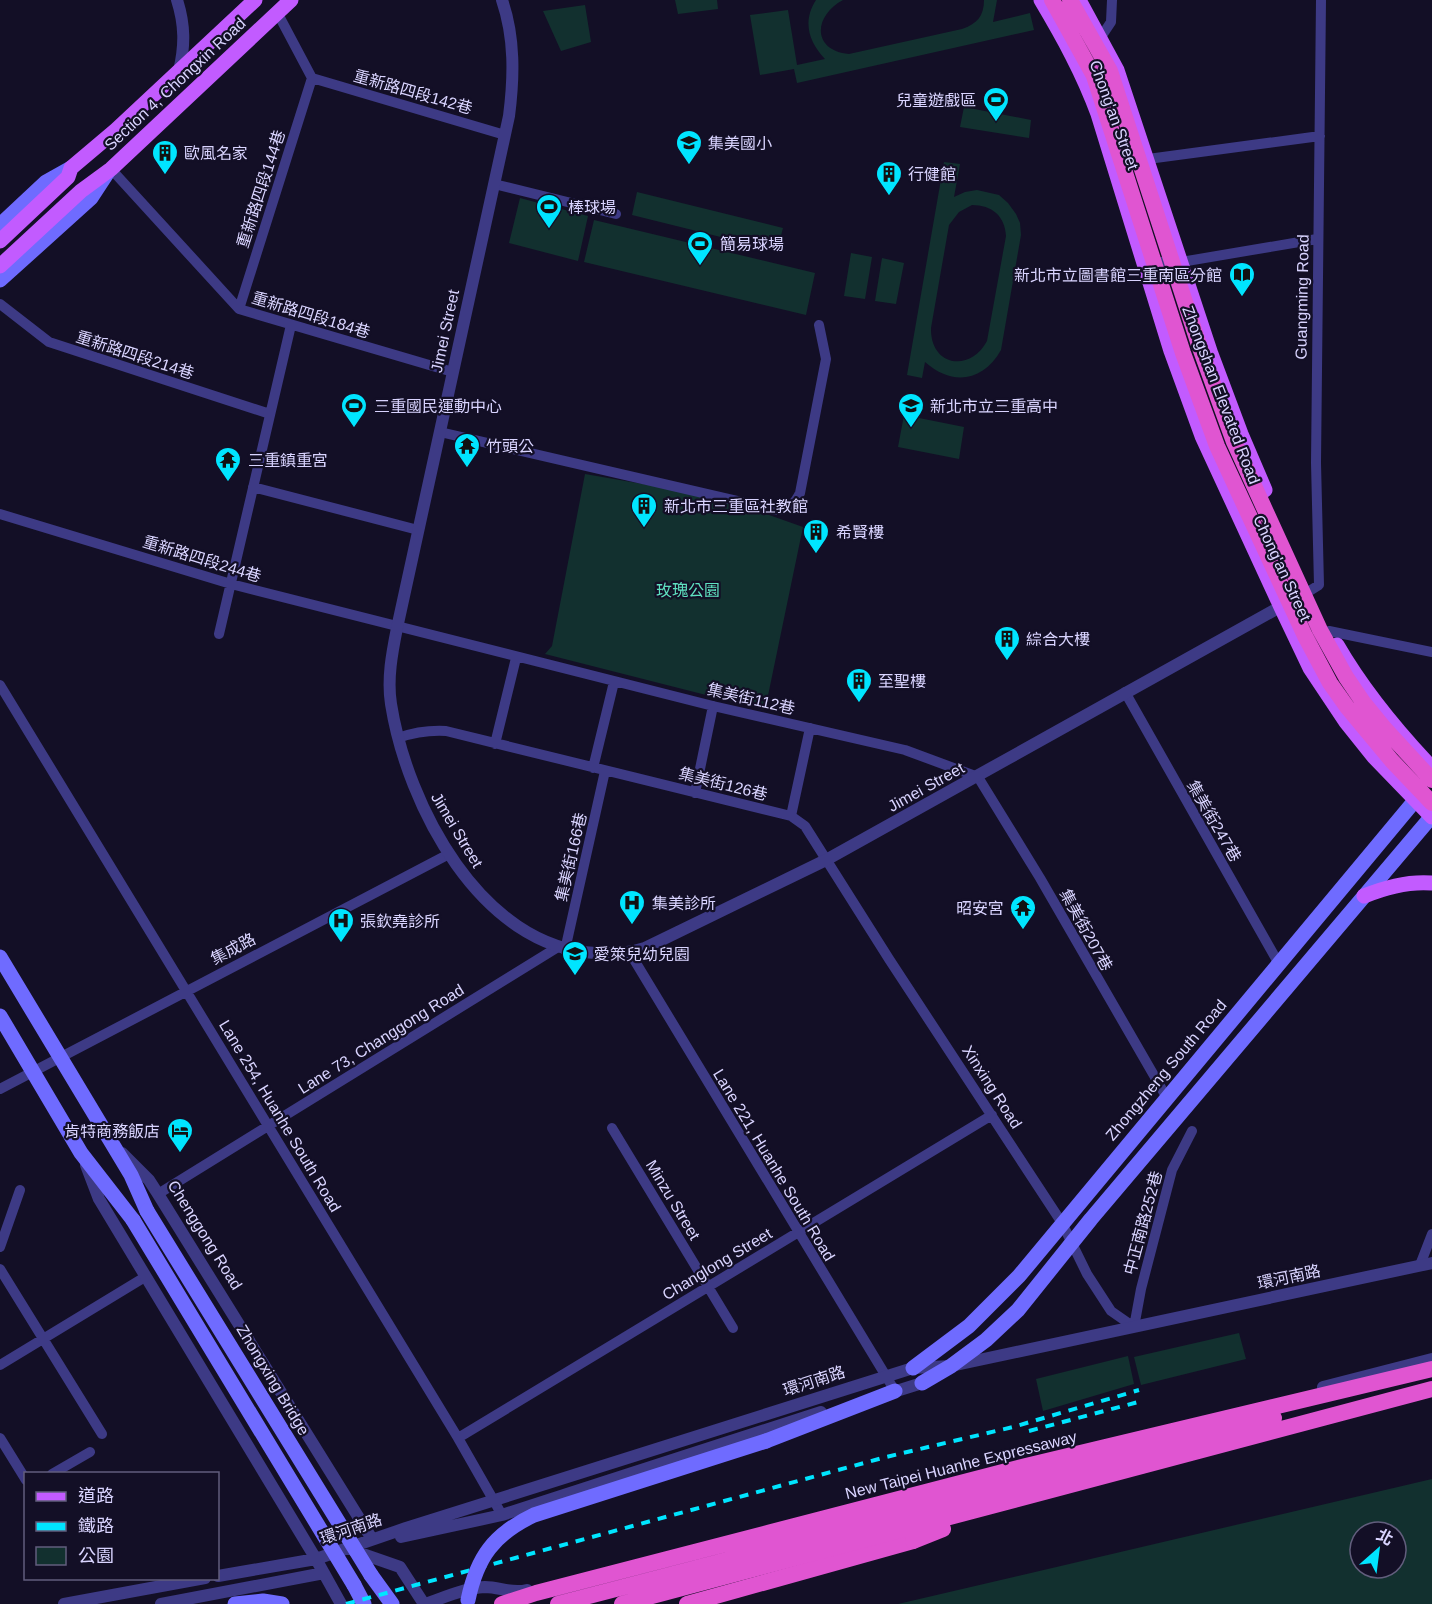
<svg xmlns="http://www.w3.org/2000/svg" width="1432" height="1604" font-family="Arial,'Noto Sans TC',sans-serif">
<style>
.green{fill:#12302f;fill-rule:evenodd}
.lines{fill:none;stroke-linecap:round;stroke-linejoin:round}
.minor{stroke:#3d3a85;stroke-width:10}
.tertiary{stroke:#3d3a85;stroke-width:12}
.secondary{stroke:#6f6bff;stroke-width:15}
.primary{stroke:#c25bff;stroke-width:15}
.trunk{stroke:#e055d1;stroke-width:16}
.rail{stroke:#00e5ff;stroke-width:4;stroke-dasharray:9 8;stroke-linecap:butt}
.secondary-bridge{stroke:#6f6bff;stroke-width:15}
.trunk-bridge{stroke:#e055d1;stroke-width:16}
.labels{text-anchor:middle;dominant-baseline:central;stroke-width:4.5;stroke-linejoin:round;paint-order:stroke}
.street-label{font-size:16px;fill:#d9d4ff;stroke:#130f26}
.poi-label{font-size:16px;fill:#d9d4ff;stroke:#130f26;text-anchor:start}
.park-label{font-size:16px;fill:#5fe0c0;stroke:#130f26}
</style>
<rect width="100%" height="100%" fill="#130f26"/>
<path class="green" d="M 675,0 L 717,0 L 718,9 L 678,14 Z
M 816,0 L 843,0 C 813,16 812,51 849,54 L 962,29 C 977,24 984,16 984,0 L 997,0 L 993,22 L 1030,13 L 1034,30 L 797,83 L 794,69 L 760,75 L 750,15 L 788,10 L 797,65 L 825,59 C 809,42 802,22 816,0 Z
M 585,5 L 591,42 L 561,51 L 543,11 Z
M 964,107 L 1031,120 L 1029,138 L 960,127 Z
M 944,162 L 960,164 L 954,197 L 965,192 L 977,190 L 999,195 L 1008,203 L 1016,214 L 1020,223 L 1021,235 L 1001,350 C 983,382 952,386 925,362 L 922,378 L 907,375 ZM 972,205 C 992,205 1005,216 1006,236 L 987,341 C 970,373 930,366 931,328 L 949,225 L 959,212 Z
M 637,192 L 783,228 L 777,251 L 632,215 Z
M 520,198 L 588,216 L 578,261 L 509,243 Z
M 594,220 L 815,273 L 806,315 L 584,262 Z
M 851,253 L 872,257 L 865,299 L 844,296 Z
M 882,258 L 904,263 L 896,304 L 875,301 Z
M 904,415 L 964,427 L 959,459 L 898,447 Z
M 585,474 L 718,497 L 803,527 L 765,710 L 545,654 L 552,646 Z
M 1239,1333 L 1246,1359 L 1141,1385 L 1134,1357 Z
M 1128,1356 L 1134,1384 L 1043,1411 L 1036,1379 Z
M 1432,1479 L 1432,1604 L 898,1604 ZM 1360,1532 L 1396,1532 L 1396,1568 L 1360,1568 Z"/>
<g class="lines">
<path class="minor" d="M 277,12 L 312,78
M 1101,37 L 1111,22 L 1112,0
M 312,78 L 505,135
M 1148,159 L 1320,136
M 111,169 L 239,309 L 453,372
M 494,184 L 616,214
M 1149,262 L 1181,262 L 1317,239
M 0,304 L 49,342 L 270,414
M 239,309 L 312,78
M 440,432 L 776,510 C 789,509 794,505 800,493 L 826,359 L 819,325
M 253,487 L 418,530
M 0,514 L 231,584 L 713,706 L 905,750 L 978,777 L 1040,878 L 1167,1098
M 1311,590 L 1319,585 L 1316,463 L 1321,0
M 1329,631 L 1432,652
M 219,634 L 291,325
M 0,685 L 458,1438 L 502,1515
M 1125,692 L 1279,964
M 398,738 C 415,732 428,730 446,731 L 791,816 L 805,826 L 889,959 L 1062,1223 L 1087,1274 L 1111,1311 L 1134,1327 L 1141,1289 L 1172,1170 L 1192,1131
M 495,744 L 516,658
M 593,768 L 614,682
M 695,793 L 713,706
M 791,816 L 810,728
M 565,950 L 605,771
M 630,953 L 895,1391
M 0,1089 L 449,854
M 612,1128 L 733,1328
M 158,1194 L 558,947
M 0,1247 L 20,1190
M 1420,1265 L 1432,1234
M 0,1269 L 102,1434
M 0,1365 L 145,1277
M 0,1438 L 26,1480
M 458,1438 L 992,1115
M 52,1474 L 90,1452"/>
<path class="tertiary" d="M 177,0 C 185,25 185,46 179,71
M 502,0 C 515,38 514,77 509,116 L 397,628 C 392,653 387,679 391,704 C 407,805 481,948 596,953 C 613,953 628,954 645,948 L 826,860 L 1289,602
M 122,1153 L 149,1180 L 158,1194 L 372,1539
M 86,1165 L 99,1199 L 316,1559 L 341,1604
M 1323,1387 L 1432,1359
M 887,1394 L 922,1383
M 401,1537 L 502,1515 L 821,1412
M 354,1551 L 400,1567 L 424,1604
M 218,1576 L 316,1559 L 406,1528 L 913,1368 L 951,1366 L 1432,1263
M 64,1604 L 205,1578
M 161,1604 L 324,1573
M 426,1604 C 444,1597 466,1588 485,1587 C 500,1587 511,1594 527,1590"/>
<path class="secondary" d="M 0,225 L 46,182 L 71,168
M 0,280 L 91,198 L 108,172
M 0,957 L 131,1175 L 147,1211
M 0,1016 L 81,1153 L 133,1220
M 913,1368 L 969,1326 L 1019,1276 L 1422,792
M 922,1383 L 951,1366 L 986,1340 L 1018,1310 L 1091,1219 L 1432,816
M 766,1441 L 895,1391
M 371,1575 L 392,1604
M 354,1585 L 364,1604
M 235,1604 L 263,1601 L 282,1604"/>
<path class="primary" d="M 1041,0 C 1063,37 1083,73 1098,114 L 1171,351 L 1202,436 L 1281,607 L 1310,668 L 1346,722 L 1374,757 L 1432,817
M 1079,0 L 1117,70 L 1211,354 L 1241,434 L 1265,490
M 0,241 L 68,177 L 71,168 L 116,130 L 255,0
M 0,266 L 81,191 L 111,169 L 291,0
M 1337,645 C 1363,690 1396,730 1432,768
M 1364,896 C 1386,887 1408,881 1432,883"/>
<path class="trunk" d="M 687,1604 L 913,1541"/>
<path class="rail" d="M 1029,1431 L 1142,1401
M 346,1604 L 886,1457 L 1013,1427 L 1139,1390"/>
<path class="secondary-bridge" d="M 147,1211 L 371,1575
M 133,1220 L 354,1585
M 468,1600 C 477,1557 494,1534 534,1515 L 766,1441"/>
<path class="trunk-bridge" d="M 1052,0 L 1094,76 L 1183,353 L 1217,446 L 1305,636 L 1330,683 L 1347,707 L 1392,761 L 1432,803
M 1070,0 L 1110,71 L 1199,345 L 1234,442 L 1320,630 L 1346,677 L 1363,702 L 1385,729 L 1432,780
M 913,1541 L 943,1529
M 502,1604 L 536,1593 L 1026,1466 L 1432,1369
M 558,1604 L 1274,1418
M 622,1604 L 1432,1389"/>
</g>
<defs>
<symbol id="stadium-pin" viewBox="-11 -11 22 30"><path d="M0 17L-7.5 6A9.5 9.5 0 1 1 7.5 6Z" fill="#00e5ff" stroke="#130f26"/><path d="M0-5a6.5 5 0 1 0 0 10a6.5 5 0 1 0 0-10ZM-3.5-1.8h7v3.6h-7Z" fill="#111"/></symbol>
<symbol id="school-pin" viewBox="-11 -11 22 30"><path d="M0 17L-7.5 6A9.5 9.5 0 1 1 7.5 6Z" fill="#00e5ff" stroke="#130f26"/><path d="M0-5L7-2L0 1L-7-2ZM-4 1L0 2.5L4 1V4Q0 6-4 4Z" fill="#111"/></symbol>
<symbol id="building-pin" viewBox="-11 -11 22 30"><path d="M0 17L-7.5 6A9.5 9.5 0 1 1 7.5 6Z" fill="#00e5ff" stroke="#130f26"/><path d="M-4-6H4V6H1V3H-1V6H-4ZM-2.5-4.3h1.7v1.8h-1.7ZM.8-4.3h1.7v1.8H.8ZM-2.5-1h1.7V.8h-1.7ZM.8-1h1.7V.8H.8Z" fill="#111"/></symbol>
<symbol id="library-pin" viewBox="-11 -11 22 30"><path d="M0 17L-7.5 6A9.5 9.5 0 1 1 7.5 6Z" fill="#00e5ff" stroke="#130f26"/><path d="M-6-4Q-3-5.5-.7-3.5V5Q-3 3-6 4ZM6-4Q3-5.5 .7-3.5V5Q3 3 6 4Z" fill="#111"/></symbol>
<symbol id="temple-pin" viewBox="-11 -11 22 30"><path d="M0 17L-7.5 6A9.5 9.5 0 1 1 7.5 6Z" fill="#00e5ff" stroke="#130f26"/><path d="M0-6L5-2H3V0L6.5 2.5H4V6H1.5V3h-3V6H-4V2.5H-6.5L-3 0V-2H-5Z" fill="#111"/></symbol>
<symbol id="hospital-pin" viewBox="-11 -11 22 30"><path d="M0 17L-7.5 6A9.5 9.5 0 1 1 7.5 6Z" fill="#00e5ff" stroke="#130f26"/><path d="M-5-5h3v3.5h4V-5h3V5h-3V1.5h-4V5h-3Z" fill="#111"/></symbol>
<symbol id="hotel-pin" viewBox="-11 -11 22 30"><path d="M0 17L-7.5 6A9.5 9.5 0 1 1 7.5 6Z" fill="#00e5ff" stroke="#130f26"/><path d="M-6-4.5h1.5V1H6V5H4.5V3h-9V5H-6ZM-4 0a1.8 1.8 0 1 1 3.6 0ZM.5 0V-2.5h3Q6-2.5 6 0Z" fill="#111"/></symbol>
</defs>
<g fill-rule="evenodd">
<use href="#stadium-pin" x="981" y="85" width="30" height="40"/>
<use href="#school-pin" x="674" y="128" width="30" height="40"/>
<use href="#building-pin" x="150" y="138" width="30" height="40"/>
<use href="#building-pin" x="874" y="159" width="30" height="40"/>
<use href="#stadium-pin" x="534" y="192" width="30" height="40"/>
<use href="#stadium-pin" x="685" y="229" width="30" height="40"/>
<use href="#library-pin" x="1227" y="260" width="30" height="40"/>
<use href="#stadium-pin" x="339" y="391" width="30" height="40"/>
<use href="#school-pin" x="896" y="391" width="30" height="40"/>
<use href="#temple-pin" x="452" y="431" width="30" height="40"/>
<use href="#temple-pin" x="213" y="445" width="30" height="40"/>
<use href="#building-pin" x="629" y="491" width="30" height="40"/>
<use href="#building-pin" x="801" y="517" width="30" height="40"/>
<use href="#building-pin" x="992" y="624" width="30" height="40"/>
<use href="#building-pin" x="844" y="666" width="30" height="40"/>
<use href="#hospital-pin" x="617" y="888" width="30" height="40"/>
<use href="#temple-pin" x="1008" y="893" width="30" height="40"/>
<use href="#hospital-pin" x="326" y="906" width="30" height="40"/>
<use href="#school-pin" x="560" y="939" width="30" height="40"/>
<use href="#hotel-pin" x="165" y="1116" width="30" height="40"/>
</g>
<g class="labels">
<g class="street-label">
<text transform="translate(175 84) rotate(-43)">Section 4, Chongxin Road</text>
<text transform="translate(413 92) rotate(16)">重新路四段142巷</text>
<text transform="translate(1114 115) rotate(70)">Chong'an Street</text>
<text transform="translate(261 189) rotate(-72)">重新路四段144巷</text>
<text transform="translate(1302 297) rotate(-89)">Guangming Road</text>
<text transform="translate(311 315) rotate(17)">重新路四段184巷</text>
<text transform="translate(445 331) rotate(-78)">Jimei Street</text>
<text transform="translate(135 355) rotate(18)">重新路四段214巷</text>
<text transform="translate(1221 395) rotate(69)">Zhongshan Elevated Road</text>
<text transform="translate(202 559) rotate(17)">重新路四段244巷</text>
<text transform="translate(1282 568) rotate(65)">Chong'an Street</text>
<text transform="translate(751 699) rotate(13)">集美街112巷</text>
<text transform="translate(723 784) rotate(14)">集美街126巷</text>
<text transform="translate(926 787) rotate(-29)">Jimei Street</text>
<text transform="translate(1214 821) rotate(60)">集美街247巷</text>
<text transform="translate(457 830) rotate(59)">Jimei Street</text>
<text transform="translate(571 857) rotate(-77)">集美街166巷</text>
<text transform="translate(1086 930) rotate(61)">集美街207巷</text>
<text transform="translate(233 949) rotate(-28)">集成路</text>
<text transform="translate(381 1039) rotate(-32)">Lane 73, Changgong Road</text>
<text transform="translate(1166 1070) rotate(-50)">Zhongzheng South Road</text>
<text transform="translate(992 1087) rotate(57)">Xinxing Road</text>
<text transform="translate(280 1116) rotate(59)">Lane 254, Huanhe South Road</text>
<text transform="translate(774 1165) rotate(59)">Lane 221, Huanhe South Road</text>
<text transform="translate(673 1200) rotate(59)">Minzu Street</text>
<text transform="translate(1143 1223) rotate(-75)">中正南路252巷</text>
<text transform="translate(205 1235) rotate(58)">Chenggong Road</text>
<text transform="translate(717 1264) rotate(-31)">Changlong Street</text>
<text transform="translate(1289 1277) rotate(-12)">環河南路</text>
<text transform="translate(273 1380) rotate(59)">Zhongxing Bridge</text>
<text transform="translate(814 1381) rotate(-18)">環河南路</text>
<text transform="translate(961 1465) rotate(-14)">New Taipei Huanhe Expressaway</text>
<text transform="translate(351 1529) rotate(-19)">環河南路</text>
</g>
<g class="poi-label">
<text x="976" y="100" text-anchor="end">兒童遊戲區</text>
<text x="708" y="143">集美國小</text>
<text x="184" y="153">歐風名家</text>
<text x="908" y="174">行健館</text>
<text x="568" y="207">棒球場</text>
<text x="720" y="244">簡易球場</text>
<text x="1222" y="275" text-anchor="end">新北市立圖書館三重南區分館</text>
<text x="374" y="406">三重國民運動中心</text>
<text x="930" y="406">新北市立三重高中</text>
<text x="486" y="446">竹頭公</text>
<text x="248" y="460">三重鎮重宮</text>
<text x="664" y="506">新北市三重區社教館</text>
<text x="836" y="532">希賢樓</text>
<text x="1026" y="639">綜合大樓</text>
<text x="878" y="681">至聖樓</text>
<text x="652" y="903">集美診所</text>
<text x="1004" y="908" text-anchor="end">昭安宮</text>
<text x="360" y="921">張欽堯診所</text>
<text x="594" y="954">愛箂兒幼兒園</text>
<text x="160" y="1131" text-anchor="end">肯特商務飯店</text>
</g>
<g class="park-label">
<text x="688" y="590">玫瑰公園</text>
</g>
</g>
<rect x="24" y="1472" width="195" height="108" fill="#130f26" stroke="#625e7d" stroke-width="1.5"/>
<rect x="36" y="1492" width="30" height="9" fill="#c25bff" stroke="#625e7d" stroke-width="1.5"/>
<text x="78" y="1502" font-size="18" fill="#d9d4ff">道路</text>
<rect x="36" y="1522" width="30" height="9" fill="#00e5ff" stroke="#625e7d" stroke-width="1.5"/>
<text x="78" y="1532" font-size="18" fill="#d9d4ff">鐵路</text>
<rect x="36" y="1547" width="30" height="18" fill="#12302f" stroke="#625e7d" stroke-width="1.5"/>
<text x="78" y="1562" font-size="18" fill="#d9d4ff">公園</text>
<g transform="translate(1378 1550) rotate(28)"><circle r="28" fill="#130f26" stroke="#625e7d" stroke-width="1.5"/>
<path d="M0-4.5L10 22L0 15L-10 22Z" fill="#00e5ff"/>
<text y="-9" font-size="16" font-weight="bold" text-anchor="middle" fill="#d9d4ff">北</text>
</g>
</svg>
